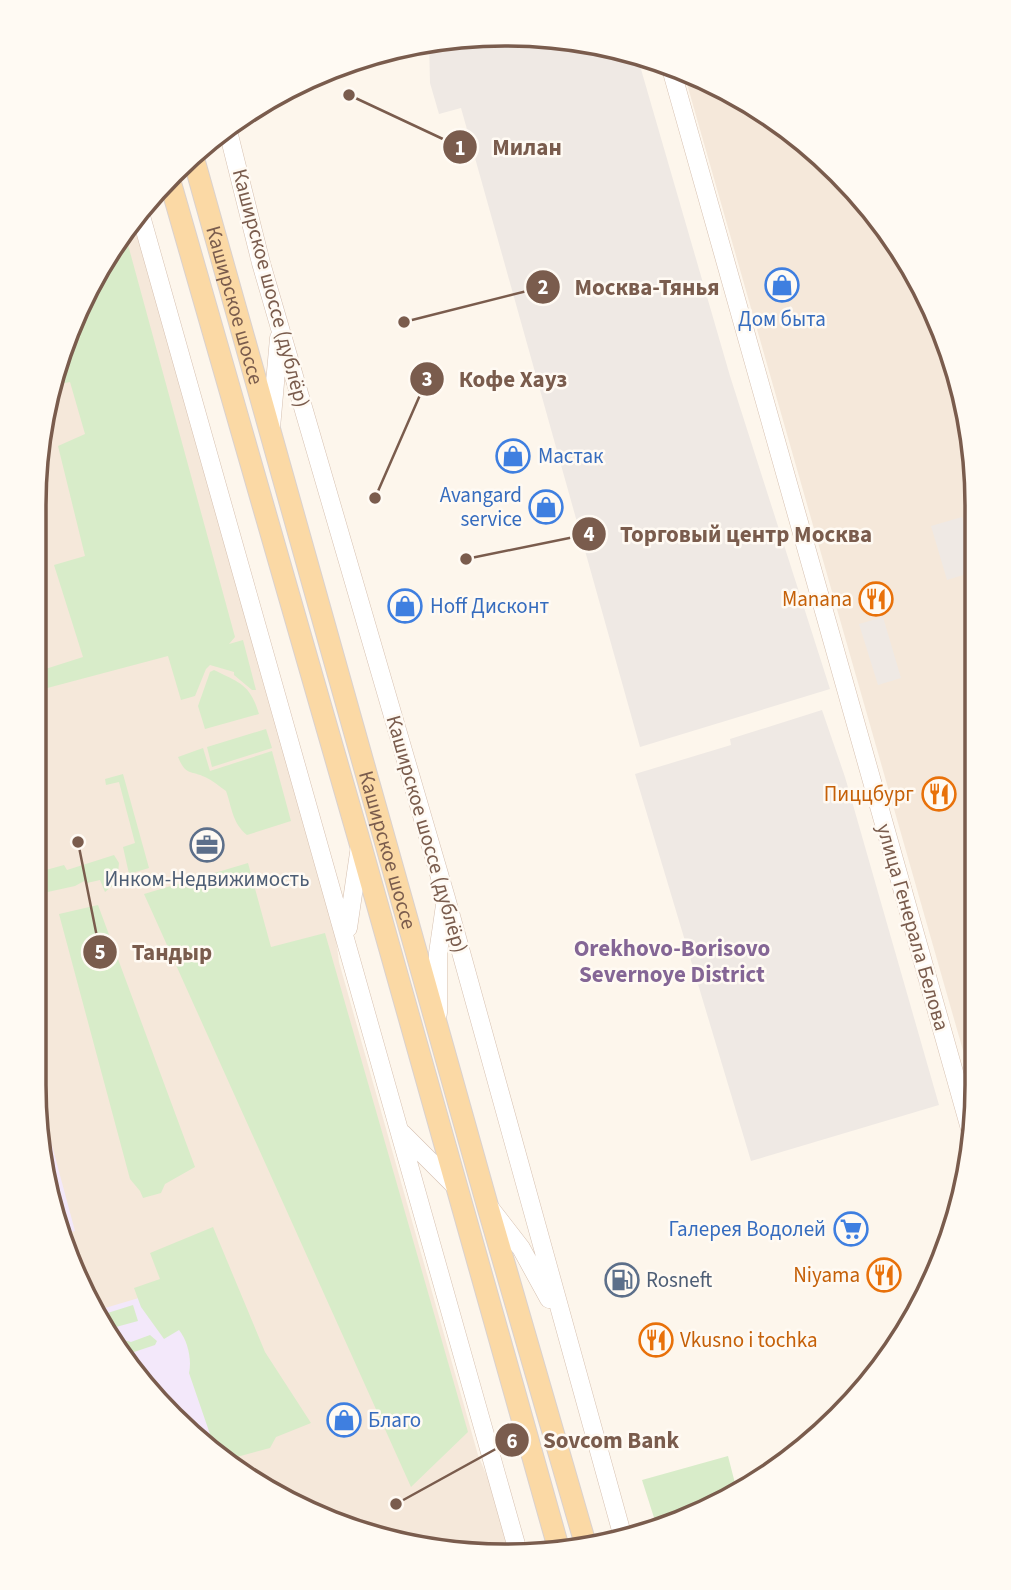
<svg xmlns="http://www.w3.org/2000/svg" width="1011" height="1590" font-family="'Source Sans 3',sans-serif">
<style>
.residential{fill:#f5e8da}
.industrial{fill:#efe9e4}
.education{fill:#f3e8fa}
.green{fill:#d8ecc9}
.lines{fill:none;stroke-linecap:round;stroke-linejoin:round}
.secondary-casing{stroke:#d6c0b0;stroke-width:19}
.primary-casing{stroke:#dad1cd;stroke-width:23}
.secondary{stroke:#fff;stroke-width:18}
.primary{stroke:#fbd9a5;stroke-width:21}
.labels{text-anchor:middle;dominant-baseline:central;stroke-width:5;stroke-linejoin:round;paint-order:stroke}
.street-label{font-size:21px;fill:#7a5c4d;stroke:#fffaf3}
.shop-label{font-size:21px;fill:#366cbe;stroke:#fffaf3;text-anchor:start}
.food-label{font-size:21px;fill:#c56008;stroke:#fffaf3;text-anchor:end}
.service-label{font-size:21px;fill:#4e5e75;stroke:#fffaf3}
.neighbourhood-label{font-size:23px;font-weight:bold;fill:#846695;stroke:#fffaf3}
.rim{fill:none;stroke:#7a5c4d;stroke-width:3.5}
.leader{fill:none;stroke:#7a5c4d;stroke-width:2.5}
.callout-dot{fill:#7a5c4d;stroke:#fffaf3;stroke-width:2.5}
.mark-label{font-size:21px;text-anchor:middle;font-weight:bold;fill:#fff}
.callout-label{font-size:23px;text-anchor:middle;font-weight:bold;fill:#7a5c4d;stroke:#fffaf3;stroke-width:5;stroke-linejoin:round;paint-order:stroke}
</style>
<rect width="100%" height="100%" fill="#fdf6ec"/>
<path class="residential" d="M 683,70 L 715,82 L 793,131 L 861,194 L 915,270 L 962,383 L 977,474 L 974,1089 Z
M 132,216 L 333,917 L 339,962 L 478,1455 L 502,1512 L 513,1556 L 505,1557 L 353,1532 L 218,1459 L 113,1347 L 58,1236 L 33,1084 L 37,444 L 69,324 Z"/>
<path class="industrial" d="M 537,34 L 636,52 L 730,376 L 830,689 L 640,747 L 461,108 L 439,114 L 430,83 L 429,41 L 444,37 Z
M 962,517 L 976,571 L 947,580 L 931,526 Z
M 883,617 L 901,678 L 878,685 L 859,624 Z
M 822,710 L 845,777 L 939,1105 L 751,1161 L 635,774 L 731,745 L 730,739 Z"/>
<path class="education" d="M 33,1075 L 75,1231 L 58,1235 L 33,1085 Z
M 189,1283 L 226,1339 L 211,1452 L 113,1347 L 95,1311 Z"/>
<path class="green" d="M 124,230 L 235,637 L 229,644 L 243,640 L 256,690 L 252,690 L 234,675 L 234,672 L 210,665 L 206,669 L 195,696 L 181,700 L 168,656 L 36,691 L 36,672 L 83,657 L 54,565 L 85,556 L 58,446 L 85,434 L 70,382 L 59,384 C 48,343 103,266 124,230 Z
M 214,670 C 240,683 250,684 259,714 L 205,729 L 198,706 L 210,672 Z
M 266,729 L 272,748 L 212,767 L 207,747 Z
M 203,748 L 210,771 L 272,751 L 291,821 L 247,835 C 232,823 232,807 226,791 C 219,786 212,780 205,777 C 190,770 186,776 178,757 Z
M 123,774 L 149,868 L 129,874 L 123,847 L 135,843 L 119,782 L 106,785 L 105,779 Z
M 114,855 L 119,863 L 117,882 L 105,892 L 100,880 L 87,883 L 86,880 L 75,886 L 34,895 L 35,873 L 64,865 L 67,870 Z
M 248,863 L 271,947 L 325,933 L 468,1432 L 411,1487 L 144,894 Z
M 98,905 L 195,1167 L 165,1184 L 161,1193 L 143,1198 L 140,1191 L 130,1179 L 59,914 Z
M 213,1227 L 265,1352 L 311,1423 L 276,1437 L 270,1448 L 222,1461 L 204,1444 L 212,1440 L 189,1373 C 192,1360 188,1341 179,1330 L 164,1339 L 141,1307 L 134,1288 L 160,1279 L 150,1253 Z
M 133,1305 L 138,1321 L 105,1330 L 98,1316 Z
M 150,1335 L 157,1341 L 155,1345 L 122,1356 L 113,1347 L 108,1336 L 131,1342 Z
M 728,1456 L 737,1491 L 657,1527 L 642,1480 Z"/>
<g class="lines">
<defs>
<path id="secondary" d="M 670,65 L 974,1143
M 227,127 L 261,263 L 446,898 L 624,1541
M 139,209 L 519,1555
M 271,428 L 279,338
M 348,928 L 360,846
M 438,1013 L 438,953 L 445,905
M 402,1133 L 457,1188
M 490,1208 L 521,1248 L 549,1299"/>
<g id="primary">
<path id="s1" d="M 192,153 L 487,1204 L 586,1546"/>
<path d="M 169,178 L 360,843 L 559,1550"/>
</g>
</defs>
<use href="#secondary" class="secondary-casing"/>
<use href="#primary" class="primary-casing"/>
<use href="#secondary" class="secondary"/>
<use href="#primary" class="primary"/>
</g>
<defs>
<symbol id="shop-ring" viewBox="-11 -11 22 22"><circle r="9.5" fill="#fffaf3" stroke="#3f7fe0" stroke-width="1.5"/><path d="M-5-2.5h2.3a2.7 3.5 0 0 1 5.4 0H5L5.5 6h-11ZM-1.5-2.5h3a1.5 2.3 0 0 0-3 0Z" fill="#3f7fe0"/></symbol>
<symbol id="restaurant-ring" viewBox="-11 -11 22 22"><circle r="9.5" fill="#fffaf3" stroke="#e8710a" stroke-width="1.5"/><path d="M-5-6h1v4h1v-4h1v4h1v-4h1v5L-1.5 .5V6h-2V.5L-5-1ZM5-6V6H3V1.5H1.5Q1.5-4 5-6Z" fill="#e8710a"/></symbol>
<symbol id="office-ring" viewBox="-11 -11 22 22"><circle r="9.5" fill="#fffaf3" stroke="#5c6f8a" stroke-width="1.5"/><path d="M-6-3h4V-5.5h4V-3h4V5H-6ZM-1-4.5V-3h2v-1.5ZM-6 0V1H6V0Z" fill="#5c6f8a"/></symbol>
<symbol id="supermarket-ring" viewBox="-11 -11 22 22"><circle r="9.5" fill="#fffaf3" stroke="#3f7fe0" stroke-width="1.5"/><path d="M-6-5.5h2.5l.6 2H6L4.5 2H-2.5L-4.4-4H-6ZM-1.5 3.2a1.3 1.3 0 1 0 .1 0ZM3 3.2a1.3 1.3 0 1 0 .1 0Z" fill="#3f7fe0"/></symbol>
<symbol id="fuel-ring" viewBox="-11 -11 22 22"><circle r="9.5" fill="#fffaf3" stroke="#5c6f8a" stroke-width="1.5"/><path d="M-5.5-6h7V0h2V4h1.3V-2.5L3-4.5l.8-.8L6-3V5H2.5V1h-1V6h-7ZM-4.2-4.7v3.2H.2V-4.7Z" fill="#5c6f8a"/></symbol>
</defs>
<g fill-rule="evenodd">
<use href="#shop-ring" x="763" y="266" width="38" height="38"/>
<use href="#shop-ring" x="494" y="437" width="38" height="38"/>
<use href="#shop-ring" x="527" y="488" width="38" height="38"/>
<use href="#restaurant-ring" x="857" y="580" width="38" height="38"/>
<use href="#shop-ring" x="386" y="587" width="38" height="38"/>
<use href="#restaurant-ring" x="920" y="775" width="38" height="38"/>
<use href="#office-ring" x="188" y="826" width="38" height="38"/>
<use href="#supermarket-ring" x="832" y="1210" width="38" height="38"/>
<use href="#restaurant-ring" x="865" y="1256" width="38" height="38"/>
<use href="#fuel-ring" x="603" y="1261" width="38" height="38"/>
<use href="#restaurant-ring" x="637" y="1321" width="38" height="38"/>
<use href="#shop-ring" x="325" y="1401" width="38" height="38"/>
</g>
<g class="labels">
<g class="street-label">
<text transform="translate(271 288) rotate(75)">Каширское шоссе (дублёр)</text>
<text stroke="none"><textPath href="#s1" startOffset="158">Каширское шоссе</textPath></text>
<text transform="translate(427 834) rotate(74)">Каширское шоссе (дублёр)</text>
<text stroke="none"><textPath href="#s1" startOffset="724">Каширское шоссе</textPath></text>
<text transform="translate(913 927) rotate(74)">улица Генерала Белова</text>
</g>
<g class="shop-label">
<text x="782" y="319" text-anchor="middle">Дом быта</text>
<text x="538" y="456">Мастак</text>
<text x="522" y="495" text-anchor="end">Avangard<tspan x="522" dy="24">service</tspan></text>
<text x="430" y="606">Hoff Дисконт</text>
<text x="826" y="1229" text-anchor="end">Галерея Водолей</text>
<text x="368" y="1420">Благо</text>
</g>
<g class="food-label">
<text x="852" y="599">Manana</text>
<text x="914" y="794">Пиццбург</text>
<text x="860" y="1275">Niyama</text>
<text x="680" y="1340" text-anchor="start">Vkusno i tochka</text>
</g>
<g class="service-label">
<text x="207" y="879">Инком-Недвижимость</text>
<text x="646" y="1280" text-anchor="start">Rosneft</text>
</g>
<g class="neighbourhood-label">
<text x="672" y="948">Orekhovo-Borisovo<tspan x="672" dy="26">Severnoye District</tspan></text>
</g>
</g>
<path d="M0 0H1011V1590H0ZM505 46H506A459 459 0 0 1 965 505V1085A459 459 0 0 1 506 1544H505A459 459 0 0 1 46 1085V505A459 459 0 0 1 505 46Z" fill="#fffaf3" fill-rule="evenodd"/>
<path class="rim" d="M505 46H506A459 459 0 0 1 965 505V1085A459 459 0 0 1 506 1544H505A459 459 0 0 1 46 1085V505A459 459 0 0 1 505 46Z"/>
<path class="leader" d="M349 95L460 147M404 322L543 287M375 498L427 379M466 559L589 534M78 842L100 952M396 1504L512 1440"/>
<g class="callout-dot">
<circle cx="349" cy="95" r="7"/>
<circle cx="404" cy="322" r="7"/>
<circle cx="375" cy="498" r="7"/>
<circle cx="466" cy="559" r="7"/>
<circle cx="78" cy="842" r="7"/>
<circle cx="396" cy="1504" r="7"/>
<circle cx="460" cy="147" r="18"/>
<circle cx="543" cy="287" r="18"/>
<circle cx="427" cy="379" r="18"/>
<circle cx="589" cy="534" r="18"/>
<circle cx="100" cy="952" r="18"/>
<circle cx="512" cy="1440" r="18"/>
</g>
<g class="mark-label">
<text x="460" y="155">1</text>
<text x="543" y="294">2</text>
<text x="427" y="386">3</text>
<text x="589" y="541">4</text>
<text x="100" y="959">5</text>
<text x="512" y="1448">6</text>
</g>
<g class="callout-label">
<text x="527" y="155">Милан</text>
<text x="647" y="295">Москва-Тянья</text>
<text x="513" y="387">Кофе Хауз</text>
<text x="746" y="542">Торговый центр Москва</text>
<text x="172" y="960">Тандыр</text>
<text x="611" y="1448">Sovcom Bank</text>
</g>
</svg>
